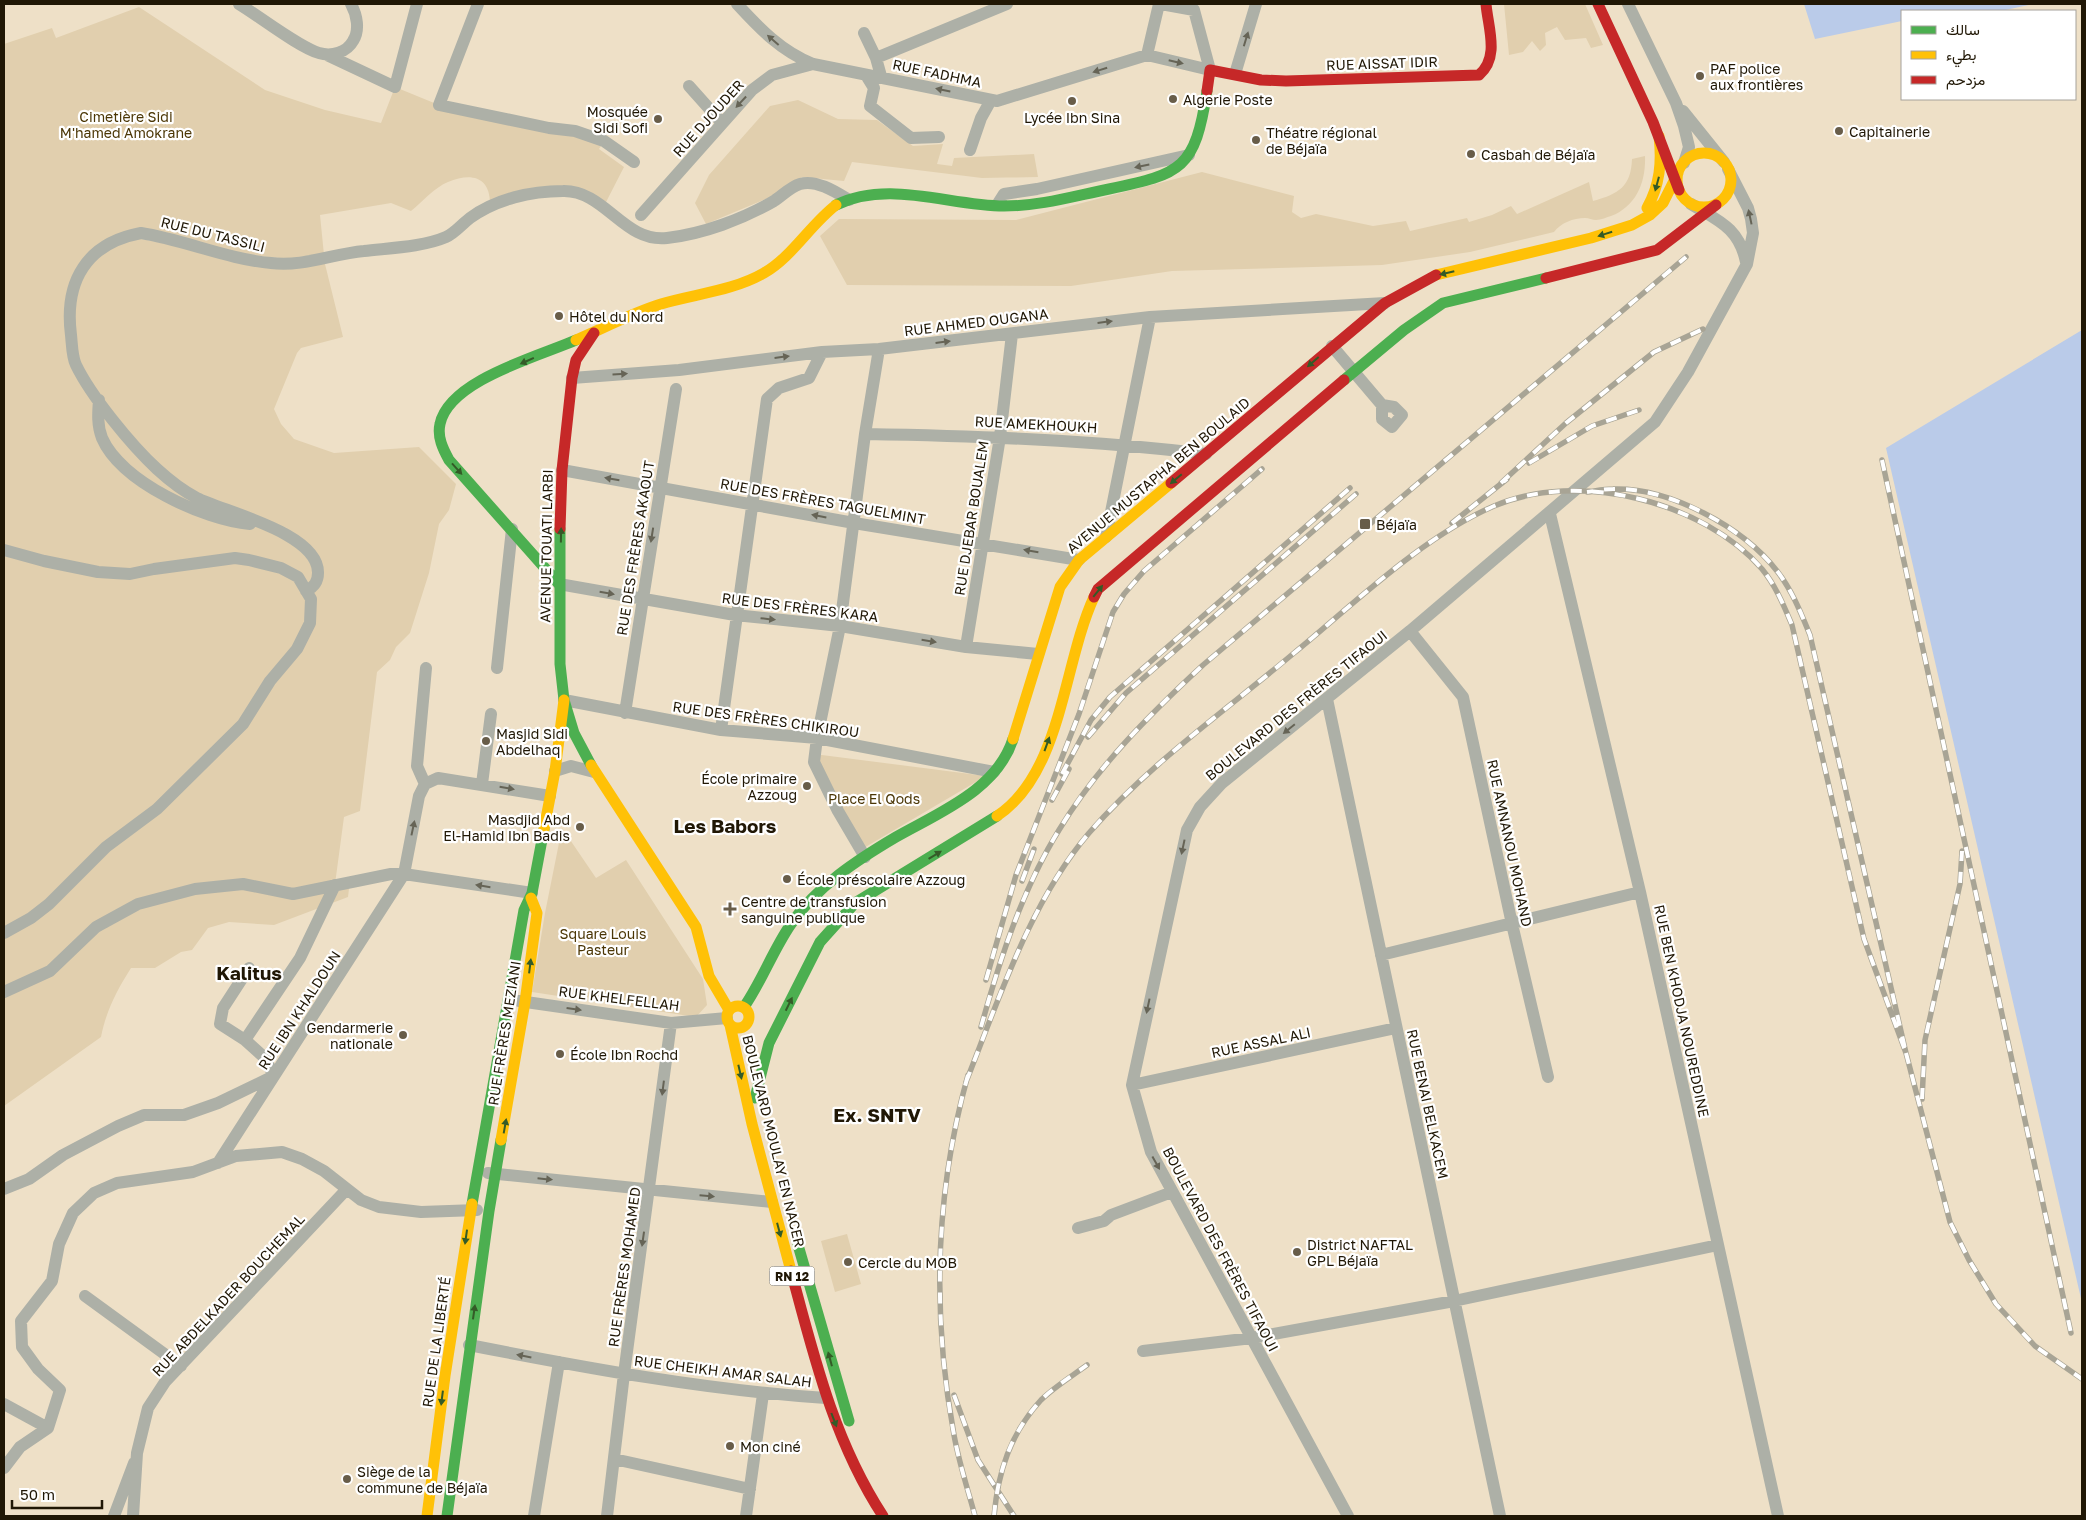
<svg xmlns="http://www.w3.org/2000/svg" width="2086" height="1520" font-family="'Golos Text',Vazirmatn,sans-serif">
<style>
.green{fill:#e1cfae}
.water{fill:#bacbe9}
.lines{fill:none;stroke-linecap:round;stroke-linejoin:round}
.street{stroke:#adb0a7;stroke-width:12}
.fast{stroke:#4caf50;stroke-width:11}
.slow{stroke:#ffc107;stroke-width:11}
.jam{stroke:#c62828;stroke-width:11}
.rail-casing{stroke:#a8a495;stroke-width:5.5}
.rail{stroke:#fff;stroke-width:4;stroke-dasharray:11;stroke-linecap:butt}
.oneway{fill:#666456}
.oneway2{fill:#345b27}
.poi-dot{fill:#685d49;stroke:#fff;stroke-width:2}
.labels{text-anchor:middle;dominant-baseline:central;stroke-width:4.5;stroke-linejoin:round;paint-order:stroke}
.shield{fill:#fff;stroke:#635d50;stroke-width:1}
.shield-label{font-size:12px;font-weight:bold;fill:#201705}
.street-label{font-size:14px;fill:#201705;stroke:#fff}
.poi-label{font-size:14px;fill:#201705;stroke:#fff;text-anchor:start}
.park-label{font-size:14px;fill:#4b3605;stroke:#fff}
.district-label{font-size:19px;font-weight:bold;fill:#201705;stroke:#fff}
</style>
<rect width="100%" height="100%" fill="#eee0c7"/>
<path class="green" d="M 1504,4 L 1585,4 L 1603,45 L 1591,48 L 1586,38 L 1565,40 L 1557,27 L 1545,33 L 1546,45 L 1540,51 L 1532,41 L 1523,52 L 1509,55 Z
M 139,7 L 265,90 L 325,110 L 381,123 L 395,87 L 439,105 L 604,141 L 599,149 L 624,167 L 604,206 L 565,191 L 490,206 C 491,177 472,172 448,182 C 435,187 422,202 411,211 L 391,203 L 320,215 L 324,255 C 263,267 200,242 141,228 L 74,277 L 73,365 L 167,481 L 258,522 L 300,548 L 316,572 L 310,587 L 298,575 L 249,560 L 130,574 L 4,550 L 4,44 L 52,28 L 56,38 Z
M 798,100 L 838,119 L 877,120 L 913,146 L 943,144 L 937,164 L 952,166 L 954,158 L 1034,154 L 1038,177 L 982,178 L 852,162 L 844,181 L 802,177 L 773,196 L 706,224 L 695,203 L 709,175 L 770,106 Z
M 1645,156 C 1646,181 1637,206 1611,216 C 1607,217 1601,220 1596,220 C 1592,220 1589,218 1585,218 C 1573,218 1561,223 1554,232 L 1470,252 L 1382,265 L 1172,271 L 1071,286 L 847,285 L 820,236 L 839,219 L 1016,220 L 1202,172 L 1294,196 L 1292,212 L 1301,218 L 1316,214 L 1373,226 L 1406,221 L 1410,231 L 1467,218 L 1469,222 L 1492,215 L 1511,206 L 1517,214 L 1589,182 L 1593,201 C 1618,194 1631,187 1632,159 Z
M 125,236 L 237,257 L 324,260 L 343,337 L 301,348 L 297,353 L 274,409 L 281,424 L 294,439 L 334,453 L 419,447 L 456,484 L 449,510 L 439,524 L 429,573 L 410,633 L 396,647 L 390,660 L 377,672 L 360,811 L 344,817 L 335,884 L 349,889 L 348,897 L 274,925 L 229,922 L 208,928 L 192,950 L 181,952 L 155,968 L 131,968 C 117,990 106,1011 101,1037 L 4,1106 L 4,555 L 94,576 L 231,562 L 278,572 L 294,581 L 303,594 L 318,579 L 302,546 L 169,480 L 85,378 L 69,319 L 79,273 Z
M 814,754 L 986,776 L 857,852 Z
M 562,828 L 596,878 L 626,860 L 703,979 L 707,1005 L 696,1017 L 532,992 L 545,913 Z
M 847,1234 L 861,1284 L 835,1292 L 821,1241 Z"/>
<path class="water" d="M 1804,4 L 2033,4 L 2001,11 L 1902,11 L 1902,21 L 1815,39 Z
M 2082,330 L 2082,1303 L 1886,448 Z"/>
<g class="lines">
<path class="street" d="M 239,4 C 259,16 300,48 319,53 C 332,57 347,52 353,41 C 360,30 357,15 351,4
M 478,4 L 439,105 L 549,128 L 575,131 L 604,141 L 634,162
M 737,4 C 760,29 781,51 813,64 L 997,101 L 1147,55
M 1159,4 L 1147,55 L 1210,70 L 1194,10 L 1161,4
M 1628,4 L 1676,103 L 1684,126 L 1689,147 L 1684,163
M 864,33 L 876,58 L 881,76
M 327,55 L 395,87 L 417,4
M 876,58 L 1007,4
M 1235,74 L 1256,4
M 866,75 L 874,88 L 870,106 L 911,138 L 939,137
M 689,86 L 722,123
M 1683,111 L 1724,162
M 970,150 L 981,118 L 991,100
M 1691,204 C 1719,221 1739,228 1746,262
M 997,205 L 1004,194 L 1037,189 L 1189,155
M 641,215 L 752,90 L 772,75 L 813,64
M 1332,346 L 1382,405
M 572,378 L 679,370 L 822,352 L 879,349 L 1150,317 L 1385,303
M 99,400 C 98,413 97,425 102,438 C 121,482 204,520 250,524
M 1382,405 L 1394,407 L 1402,415 L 1392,427 L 1382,419 Z
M 865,434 C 979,436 1092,440 1206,454
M 562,470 L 854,523 L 1079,560
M 1550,514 L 1640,892 L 1778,1516
M 1106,537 L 1150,317
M 4,550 L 44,561 L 98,572 L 130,574 L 154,569 L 235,558 L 249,560 L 281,568 L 298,577 L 311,599 L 310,623 L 297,649 L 270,681 L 243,724 L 157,809 L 106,847 L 49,904 L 31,918 L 4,933
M 559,584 L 735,615 L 840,626 L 966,647 L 1038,654
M 306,591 C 314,587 318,582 318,573 C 319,533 225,512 197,498 C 183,491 169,480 157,469 C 131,445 91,396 76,365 C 72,357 72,344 71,335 C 64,281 87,243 141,233 C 185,240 227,259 271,263 C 303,267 332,254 364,251 C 389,248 423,247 446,237 C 455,233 462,224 470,218 C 496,199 531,191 563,191 C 605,190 624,243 667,238 C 703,234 743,219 774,201 C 782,196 790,187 800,184 C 816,179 836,192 849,200
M 1410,631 L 1463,697 L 1512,924 L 1548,1077
M 966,647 L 1000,437 L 1012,334
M 497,668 L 512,529
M 1327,699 L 1500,1516
M 564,700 L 721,730 L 817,738 L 994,772
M 625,713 L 676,389
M 721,730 L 767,399 L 779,388 L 809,378 L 822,352
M 555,771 L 571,766 L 594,772
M 425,784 L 417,766 L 426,668
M 482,784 L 491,714
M 865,857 L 838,811 L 814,762 L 817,738 L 840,626 L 865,434 L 879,349
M 1381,955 L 1640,892
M 4,992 L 50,971 L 96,927 L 138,904 L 195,889 L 243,884 L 293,894 L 391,874 L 404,874 L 532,893
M 519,1001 L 671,1023 L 727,1018
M 245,1040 L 300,958 L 335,885
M 1132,1085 L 1396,1028
M 218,1163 L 404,874 L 419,796 L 425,784 L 438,778 L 550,796
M 488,1173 L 772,1202
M 4,1189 L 29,1179 L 63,1155 L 118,1126 L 144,1115 L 184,1115 L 218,1103 L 274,1076 L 265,1058 L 245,1040 L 220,1024 L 223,1008 L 249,968
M 1078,1228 L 1104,1221 L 1111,1215 L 1172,1192
M 85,1296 L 181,1366
M 469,1345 C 587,1368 705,1390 826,1398
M 1143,1351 L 1252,1338 L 1454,1301 L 1718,1245
M 4,1404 L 48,1428
M 48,1428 L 60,1390 L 38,1369 L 22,1347 L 21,1321 L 52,1281 L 59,1244 L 73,1213 L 94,1193 L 117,1183 L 193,1172 L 236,1156 L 282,1152 L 302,1159 L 324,1171 L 361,1200 L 379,1207 L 421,1212 L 477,1210
M 614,1459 L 750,1489
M 4,1468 L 20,1447 L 48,1428
M 114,1516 L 134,1463
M 133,1516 L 137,1453 L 148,1408 L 165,1382 L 346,1190
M 534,1516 L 559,1362
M 607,1516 L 624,1374 L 671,1023
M 746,1516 L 763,1394
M 1348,1516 L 1151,1152 L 1132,1085 L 1187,830 L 1200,807 L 1222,783 L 1410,631 L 1655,422 L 1688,372 L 1747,264 L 1753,233 L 1751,219 L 1748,208 L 1728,169"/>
<path class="fast" d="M 836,205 C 888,179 950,206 1004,206 C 1041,206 1074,196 1109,189 C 1182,174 1195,169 1207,91
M 1344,380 L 1404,330 L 1443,303 L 1546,278
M 560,529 L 560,664 L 564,700 L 574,733 L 591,765
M 559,584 L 449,460 C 443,449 437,437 440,424 C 449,380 540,356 576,340
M 744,1007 C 762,981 773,950 791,924 C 817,886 857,860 896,837 C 938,813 997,790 1013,739
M 755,1098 L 769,1043 L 820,942 L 855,903 L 997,816
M 472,1204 L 524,910 L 532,893 L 544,829
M 798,1245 L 849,1421
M 447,1516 L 489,1211 L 501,1140"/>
<path class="slow" d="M1677 180a27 27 0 1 1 54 0a27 27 0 1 1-54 0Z
M 1647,208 C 1660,185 1662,162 1659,136
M 1436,275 L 1591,238 L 1632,225 L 1650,215 L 1663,203 L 1678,173
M 576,340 C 604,328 632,313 661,304 C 694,294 733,291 764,273 C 792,257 810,225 836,205
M 1013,739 L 1060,587 L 1079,560 L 1171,483
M 591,765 L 696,927 L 709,976 L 729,1010
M 997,816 C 1062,773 1063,664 1094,597
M 544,829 L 555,771 L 564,700
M727 1017a11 11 0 1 1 22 0a11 11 0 1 1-22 0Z
M 730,1025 L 752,1124 L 791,1271
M 501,1140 L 525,1002 L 537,913 L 531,898
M 427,1516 L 445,1376 L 472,1204"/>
<path class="jam" d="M 1598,4 L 1653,122 L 1679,190
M 1207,91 L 1210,70 L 1261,80 L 1286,81 L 1479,75 C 1500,57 1488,28 1486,4
M 1546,278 L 1657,250 L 1716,205
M 1171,483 L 1385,303 L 1436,275
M 560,529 L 562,470 L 572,378 L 576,360 L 594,333
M 1094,597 L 1098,589 L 1344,380
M 791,1271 C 814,1357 834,1441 883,1516"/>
<defs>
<path id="rail" d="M 1882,460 L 2071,1333
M 1529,463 L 1592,426 L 1639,410
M 1501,483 L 1566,423 L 1654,352 L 1703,329
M 1452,523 L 1507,479
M 1088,737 L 1126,693 L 1356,494
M 1062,774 L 1091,720 L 1110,697 L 1350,488
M 1052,800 L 1069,769
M 1022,881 L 1034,849
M 986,980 L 1016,875 L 1079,714 L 1113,612 L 1124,594 L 1144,571 L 1262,469
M 981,1027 C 1000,959 1022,890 1059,830 C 1097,767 1149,715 1203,665 L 1686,257
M 1906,1053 L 1950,1222 L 1969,1260 L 1996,1304 L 2035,1346 L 2082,1379
M 968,1075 C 935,1193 932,1315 954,1435 C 959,1463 968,1490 975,1516
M 966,1082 C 999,999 1030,902 1089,833 C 1148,765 1225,711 1294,653 C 1355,603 1422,537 1494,506 C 1578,470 1703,501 1762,569 C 1776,586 1784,606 1792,625 L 1864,939 L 1906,1053 L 1810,635 C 1801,613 1792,590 1777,571 C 1743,527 1669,487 1613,489 C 1604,489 1595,491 1587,492
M 1922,1099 L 1925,1040 L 1960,884 L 1962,851
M 954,1395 L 978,1460 L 1014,1516
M 994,1516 C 998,1472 1010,1434 1041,1400 C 1054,1387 1072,1376 1087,1365"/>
</defs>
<use href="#rail" class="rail-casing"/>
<use href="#rail" class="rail"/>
</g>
<defs><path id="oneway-solid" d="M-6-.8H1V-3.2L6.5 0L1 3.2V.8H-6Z" transform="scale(1.25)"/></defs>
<g class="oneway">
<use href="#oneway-solid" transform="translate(1246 39) rotate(-73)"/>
<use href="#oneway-solid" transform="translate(773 40) rotate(-139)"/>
<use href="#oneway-solid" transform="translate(1176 62) rotate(13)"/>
<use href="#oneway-solid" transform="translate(1100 70) rotate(163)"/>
<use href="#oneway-solid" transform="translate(943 90) rotate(-168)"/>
<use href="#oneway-solid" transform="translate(741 102) rotate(133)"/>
<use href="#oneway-solid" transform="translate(1142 166) rotate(168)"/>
<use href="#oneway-solid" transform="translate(1750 217) rotate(-102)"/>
<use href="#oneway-solid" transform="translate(1105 322) rotate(-7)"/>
<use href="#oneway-solid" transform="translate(943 342) rotate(-7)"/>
<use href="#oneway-solid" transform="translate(782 357) rotate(-7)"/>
<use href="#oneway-solid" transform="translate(620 374) rotate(-4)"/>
<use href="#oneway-solid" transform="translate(612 479) rotate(-170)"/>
<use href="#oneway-solid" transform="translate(819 516) rotate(-169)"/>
<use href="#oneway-solid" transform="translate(652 535) rotate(99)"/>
<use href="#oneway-solid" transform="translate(1031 551) rotate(-170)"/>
<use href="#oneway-solid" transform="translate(607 593) rotate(10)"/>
<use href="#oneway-solid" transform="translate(768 619) rotate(6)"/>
<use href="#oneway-solid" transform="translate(929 641) rotate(9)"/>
<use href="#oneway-solid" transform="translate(1289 729) rotate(141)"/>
<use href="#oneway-solid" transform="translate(507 788) rotate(10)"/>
<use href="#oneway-solid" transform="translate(413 828) rotate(-78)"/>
<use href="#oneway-solid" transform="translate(1183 847) rotate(102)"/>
<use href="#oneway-solid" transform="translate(483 886) rotate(-171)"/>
<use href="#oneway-solid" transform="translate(1148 1006) rotate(102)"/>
<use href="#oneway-solid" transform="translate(574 1009) rotate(8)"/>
<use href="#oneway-solid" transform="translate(663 1088) rotate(97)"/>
<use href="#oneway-solid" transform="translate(1156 1163) rotate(61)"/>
<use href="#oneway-solid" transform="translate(545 1179) rotate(6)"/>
<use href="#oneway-solid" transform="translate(707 1196) rotate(5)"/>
<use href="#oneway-solid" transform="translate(643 1239) rotate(98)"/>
<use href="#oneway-solid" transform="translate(524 1356) rotate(-169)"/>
</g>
<g class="oneway2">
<use href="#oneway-solid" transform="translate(1657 184) rotate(105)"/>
<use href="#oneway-solid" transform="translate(1605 234) rotate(163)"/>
<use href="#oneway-solid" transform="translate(1447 273) rotate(167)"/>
<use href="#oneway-solid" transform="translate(527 361) rotate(156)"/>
<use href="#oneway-solid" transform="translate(1313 362) rotate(139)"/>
<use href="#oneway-solid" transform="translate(457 469) rotate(48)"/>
<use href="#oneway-solid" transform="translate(1176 479) rotate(140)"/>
<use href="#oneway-solid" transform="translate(561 535) rotate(-89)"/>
<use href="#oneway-solid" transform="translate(1098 591) rotate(-51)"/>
<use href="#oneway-solid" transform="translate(1047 744) rotate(-70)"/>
<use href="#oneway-solid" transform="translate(935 855) rotate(-31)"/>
<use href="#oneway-solid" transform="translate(530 966) rotate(-83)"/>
<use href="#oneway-solid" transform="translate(789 1004) rotate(-64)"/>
<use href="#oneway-solid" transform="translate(740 1072) rotate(77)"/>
<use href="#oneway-solid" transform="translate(505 1126) rotate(-80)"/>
<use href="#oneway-solid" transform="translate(779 1230) rotate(75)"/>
<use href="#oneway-solid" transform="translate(466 1237) rotate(98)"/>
<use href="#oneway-solid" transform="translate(474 1312) rotate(-82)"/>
<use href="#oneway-solid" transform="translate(830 1359) rotate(-105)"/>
<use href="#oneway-solid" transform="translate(442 1398) rotate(97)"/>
<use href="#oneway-solid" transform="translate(834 1420) rotate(69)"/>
</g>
<g class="poi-dot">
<circle cx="1700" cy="76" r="5"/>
<circle cx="1173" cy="99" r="5"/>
<circle cx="1072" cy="101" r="5"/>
<circle cx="658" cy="119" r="5"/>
<circle cx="1839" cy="131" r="5"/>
<circle cx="1256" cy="140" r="5"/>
<circle cx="1471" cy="154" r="5"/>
<circle cx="559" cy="316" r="5"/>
<rect x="1359" y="518" width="12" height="12" rx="2.5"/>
<circle cx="486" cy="741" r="5"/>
<circle cx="807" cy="786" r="5"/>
<circle cx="580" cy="827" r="5"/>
<circle cx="787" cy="879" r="5"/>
<path d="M727.5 901.5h5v5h5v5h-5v5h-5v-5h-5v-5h5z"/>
<circle cx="403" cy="1035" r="5"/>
<circle cx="560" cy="1054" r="5"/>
<circle cx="1297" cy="1252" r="5"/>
<circle cx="848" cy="1262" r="5"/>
<circle cx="730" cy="1446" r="5"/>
<circle cx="347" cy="1479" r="5"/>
</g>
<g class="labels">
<rect class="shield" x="769.5" y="1266.5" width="45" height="19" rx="4"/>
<g class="shield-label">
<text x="792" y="1276">RN 12</text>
</g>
<g class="street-label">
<text transform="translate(1382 63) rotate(-2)">RUE AISSAT IDIR</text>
<text transform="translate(937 73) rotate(12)">RUE FADHMA</text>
<text transform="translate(708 118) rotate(-48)">RUE DJOUDER</text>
<text transform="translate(213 234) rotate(14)">RUE DU TASSILI</text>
<text transform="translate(976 322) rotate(-7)">RUE AHMED OUGANA</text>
<text transform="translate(1036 424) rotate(3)">RUE AMEKHOUKH</text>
<text transform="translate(1158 475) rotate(-40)">AVENUE MUSTAPHA BEN BOULAID</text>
<text transform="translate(823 501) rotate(10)">RUE DES FRÈRES TAGUELMINT</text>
<text transform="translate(971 518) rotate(-81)">RUE DJEBAR BOUALEM</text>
<text transform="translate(546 546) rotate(-89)">AVENUE TOUATI LARBI</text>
<text transform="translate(635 548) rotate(-81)">RUE DES FRÈRES AKAOUT</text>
<text transform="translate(800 607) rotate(7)">RUE DES FRÈRES KARA</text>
<text transform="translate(1296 705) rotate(-39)">BOULEVARD DES FRÈRES TIFAOUI</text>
<text transform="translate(766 719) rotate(8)">RUE DES FRÈRES CHIKIROU</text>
<text transform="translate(1510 843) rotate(78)">RUE AMNANOU MOHAND</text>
<text transform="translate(619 998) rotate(7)">RUE KHELFELLAH</text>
<text transform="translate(299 1010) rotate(-57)">RUE IBN KHALDOUN</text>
<text transform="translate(1682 1011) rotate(78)">RUE BEN KHODJA NOUREDDINE</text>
<text transform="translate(504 1033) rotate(-81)">RUE FRÈRES MEZIANI</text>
<text transform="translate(1261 1042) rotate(-12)">RUE ASSAL ALI</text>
<text transform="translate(1428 1104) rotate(78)">RUE BENAI BELKACEM</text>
<text transform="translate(774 1141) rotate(76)">BOULEVARD MOULAY EN NACER</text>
<text transform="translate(1221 1249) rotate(62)">BOULEVARD DES FRÈRES TIFAOUI</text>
<text transform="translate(624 1267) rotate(-82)">RUE FRÈRES MOHAMED</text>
<text transform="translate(228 1295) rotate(-47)">RUE ABDELKADER BOUCHEMAL</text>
<text transform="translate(436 1342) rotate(-82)">RUE DE LA LIBERTÉ</text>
<text transform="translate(723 1371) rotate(7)">RUE CHEIKH AMAR SALAH</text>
</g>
<g class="poi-label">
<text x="1710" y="68">PAF police<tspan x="1710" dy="16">aux frontières</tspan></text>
<text x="1183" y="99">Algerie Poste</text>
<text x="648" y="111" text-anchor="end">Mosquée<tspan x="648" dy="16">Sidi Sofi</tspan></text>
<text x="1072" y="117" text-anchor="middle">Lycée Ibn Sina</text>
<text x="1849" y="131">Capitainerie</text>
<text x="1266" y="132">Théatre régional<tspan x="1266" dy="16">de Béjaïa</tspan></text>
<text x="1481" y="154">Casbah de Béjaïa</text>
<text x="569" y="316">Hôtel du Nord</text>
<text x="1376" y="524">Béjaïa</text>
<text x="496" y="733">Masjid Sidi<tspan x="496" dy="16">Abdelhaq</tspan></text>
<text x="797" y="778" text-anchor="end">École primaire<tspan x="797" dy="16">Azzoug</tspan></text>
<text x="570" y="819" text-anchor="end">Masdjid Abd<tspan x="570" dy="16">El-Hamid Ibn Badis</tspan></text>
<text x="797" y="879">École préscolaire Azzoug</text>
<text x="741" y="901">Centre de transfusion<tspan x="741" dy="16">sanguine publique</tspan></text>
<text x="393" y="1027" text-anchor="end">Gendarmerie<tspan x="393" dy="16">nationale</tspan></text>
<text x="570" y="1054">École Ibn Rochd</text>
<text x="1307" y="1244">District NAFTAL<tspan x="1307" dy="16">GPL Béjaïa</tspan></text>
<text x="858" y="1262">Cercle du MOB</text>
<text x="740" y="1446">Mon ciné</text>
<text x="357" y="1471">Siège de la<tspan x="357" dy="16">commune de Béjaïa</tspan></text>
</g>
<g class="park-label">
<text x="126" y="116">Cimetière Sidi<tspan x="126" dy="16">M'hamed Amokrane</tspan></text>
<text x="874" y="798">Place El Qods</text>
<text x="603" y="933">Square Louis<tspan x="603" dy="16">Pasteur</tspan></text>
</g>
<g class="district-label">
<text x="725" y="825">Les Babors</text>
<text x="249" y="972">Kalitus</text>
<text x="877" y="1114">Ex. SNTV</text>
</g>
</g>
<rect width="2086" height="1520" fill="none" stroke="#201705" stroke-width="10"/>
<rect x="1901" y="10" width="175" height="90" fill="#ffffff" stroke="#a6a29b"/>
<rect x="1911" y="26" width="25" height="8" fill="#4caf50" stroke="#a6a29b"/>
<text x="1946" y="35" font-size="15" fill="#201705">سالك</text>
<rect x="1911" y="51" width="25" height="8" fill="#ffc107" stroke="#a6a29b"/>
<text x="1946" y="60" font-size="15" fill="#201705">بطيء</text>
<rect x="1911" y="76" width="25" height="8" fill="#c62828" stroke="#a6a29b"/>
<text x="1946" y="85" font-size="15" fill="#201705">مزدحم</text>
<path d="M12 1500v8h90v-8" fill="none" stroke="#201705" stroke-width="2.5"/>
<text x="20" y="1500" font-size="15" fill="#201705" stroke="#ffffff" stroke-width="4" paint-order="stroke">50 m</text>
</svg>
